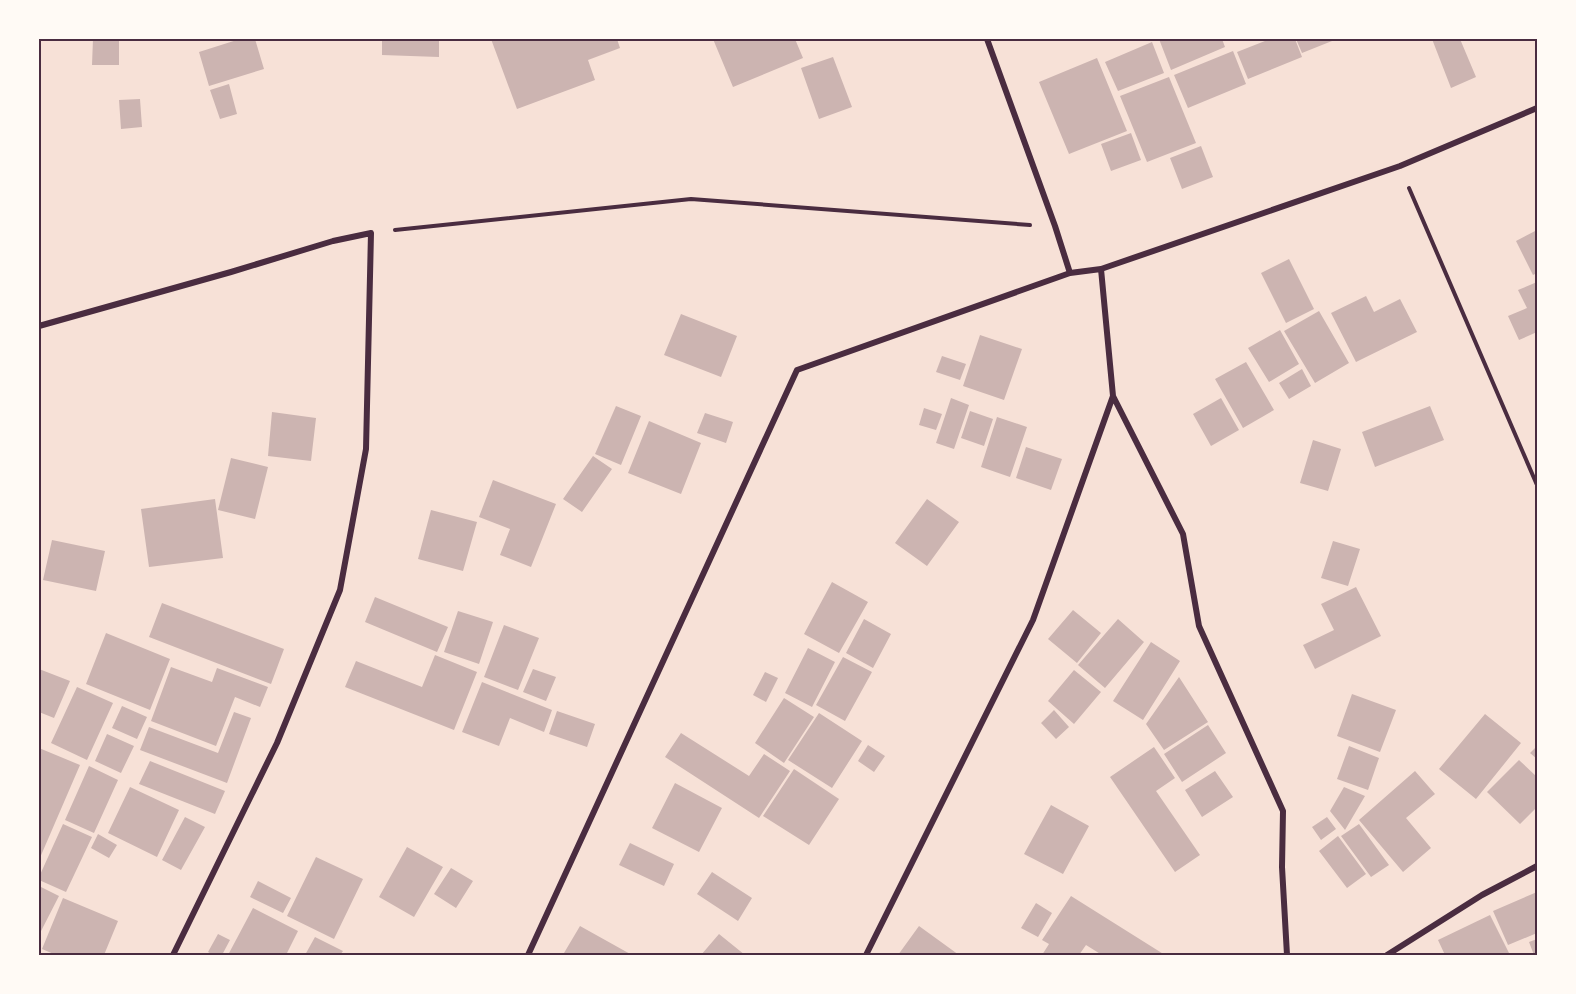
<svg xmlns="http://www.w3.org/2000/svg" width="1576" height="994" font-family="Rubik,sans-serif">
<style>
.building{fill:#ccb4b1}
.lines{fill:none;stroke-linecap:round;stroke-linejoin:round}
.path{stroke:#4a2c40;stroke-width:4}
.minor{stroke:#4a2c40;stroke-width:6}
.neatline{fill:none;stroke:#4a2c40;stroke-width:2}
</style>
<rect width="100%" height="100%" fill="#f7e1d7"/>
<path class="building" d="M 93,39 L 119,39 L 119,65 L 92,65 Z
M 240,39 L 255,39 L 264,69 L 209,86 L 199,52 Z
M 382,39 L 439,39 L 439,57 L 382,55 Z
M 491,39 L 617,39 L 620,48 L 588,60 L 595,80 L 517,109 Z
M 713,39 L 795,39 L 803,58 L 733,87 Z
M 1159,39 L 1222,39 L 1225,47 L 1171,70 Z
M 1270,39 L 1295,39 L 1302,57 L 1248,79 L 1237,52 Z
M 1296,39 L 1337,39 L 1302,53 Z
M 1432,39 L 1460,39 L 1476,77 L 1451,88 Z
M 1152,42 L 1164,73 L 1118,91 L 1105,62 Z
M 1233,51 L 1246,84 L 1188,108 L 1174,75 Z
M 833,57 L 852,107 L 819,119 L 801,68 Z
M 1097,58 L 1127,131 L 1069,154 L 1039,82 Z
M 1169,77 L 1196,143 L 1147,162 L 1120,96 Z
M 229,84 L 237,114 L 220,119 L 210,90 Z
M 140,99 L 142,127 L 121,129 L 119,100 Z
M 1131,133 L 1141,160 L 1111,171 L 1101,144 Z
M 1201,146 L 1213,177 L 1182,189 L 1170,158 Z
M 1537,230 L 1537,273 L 1533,275 L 1516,241 Z
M 1289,259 L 1314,309 L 1286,323 L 1261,273 Z
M 1537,282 L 1537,332 L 1519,340 L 1508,316 L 1527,308 L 1518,290 Z
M 1366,296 L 1374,312 L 1400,299 L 1417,332 L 1356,362 L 1331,313 Z
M 1319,311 L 1349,363 L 1315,383 L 1284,331 Z
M 681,314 L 737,336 L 721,377 L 664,355 Z
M 1280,330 L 1299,364 L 1269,382 L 1248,348 Z
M 980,335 L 1022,349 L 1004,400 L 963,386 Z
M 942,356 L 966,364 L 960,380 L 936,372 Z
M 1246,362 L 1274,410 L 1243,428 L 1215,379 Z
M 1302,369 L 1311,386 L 1289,399 L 1279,383 Z
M 951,398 L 969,405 L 954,449 L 936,443 Z
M 1221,398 L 1239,430 L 1211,446 L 1193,414 Z
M 616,406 L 641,416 L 621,465 L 595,454 Z
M 1430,406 L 1444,440 L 1375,467 L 1362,432 Z
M 924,408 L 942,414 L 936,430 L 919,425 Z
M 970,411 L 993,419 L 984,446 L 961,438 Z
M 272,412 L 316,418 L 311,461 L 268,456 Z
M 705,413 L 733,422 L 726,443 L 697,433 Z
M 997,417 L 1027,427 L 1010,477 L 981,467 Z
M 649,421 L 701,443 L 681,494 L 628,473 Z
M 1313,440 L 1341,449 L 1328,491 L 1300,483 Z
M 1026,447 L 1062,459 L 1051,490 L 1016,478 Z
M 593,456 L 612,469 L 582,512 L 563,499 Z
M 231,458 L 268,467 L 255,519 L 218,510 Z
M 493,480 L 556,504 L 531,567 L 500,555 L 510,529 L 479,517 Z
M 215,499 L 223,558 L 149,567 L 141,509 Z
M 927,499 L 959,522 L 927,566 L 895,543 Z
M 431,510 L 477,522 L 463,571 L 418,559 Z
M 52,540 L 105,551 L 96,591 L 43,580 Z
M 1333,541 L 1360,549 L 1348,586 L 1321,578 Z
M 832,582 L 868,602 L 839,653 L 804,634 Z
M 1356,587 L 1381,636 L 1315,669 L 1303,645 L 1334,630 L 1321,604 Z
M 375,597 L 448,627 L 437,652 L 365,622 Z
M 162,603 L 284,649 L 271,684 L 149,637 Z
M 1073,610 L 1101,633 L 1077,663 L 1048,639 Z
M 458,611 L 493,622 L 479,664 L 444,652 Z
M 864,619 L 891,634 L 873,668 L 846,653 Z
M 1118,619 L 1144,642 L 1105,688 L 1078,665 Z
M 504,625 L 539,638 L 518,690 L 484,677 Z
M 106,633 L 170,659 L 150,710 L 86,684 Z
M 1151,642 L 1180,661 L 1143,720 L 1113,701 Z
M 808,648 L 835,662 L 812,707 L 785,693 Z
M 435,655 L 477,672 L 454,730 L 345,687 L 356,661 L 422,687 Z
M 843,657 L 872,672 L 845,721 L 816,705 Z
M 171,667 L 212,682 L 217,668 L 268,687 L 260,707 L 235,697 L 216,746 L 151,721 Z
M 39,669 L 70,681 L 54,718 L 39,712 Z
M 533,669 L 556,677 L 546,701 L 523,692 Z
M 1074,670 L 1101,692 L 1074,724 L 1048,701 Z
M 765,672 L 778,678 L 766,702 L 753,695 Z
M 1179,677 L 1208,722 L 1164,750 L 1146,724 Z
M 482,682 L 552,710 L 544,732 L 510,718 L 499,746 L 462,732 Z
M 77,687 L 113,703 L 87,760 L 51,743 Z
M 1352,694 L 1396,710 L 1380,752 L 1337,736 Z
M 784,698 L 814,717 L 784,763 L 755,743 Z
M 122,706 L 147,717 L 137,739 L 112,728 Z
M 1054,710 L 1069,727 L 1056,739 L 1041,723 Z
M 557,711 L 595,724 L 587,747 L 549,734 Z
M 234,712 L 251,718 L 227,783 L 140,750 L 149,727 L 218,753 Z
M 819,713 L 862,741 L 832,788 L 788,760 Z
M 1485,714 L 1521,743 L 1476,799 L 1439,769 Z
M 1208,725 L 1226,753 L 1182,782 L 1164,754 Z
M 681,733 L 749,776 L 764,754 L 790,771 L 759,818 L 665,757 Z
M 107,734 L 134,746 L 121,773 L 95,761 Z
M 868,745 L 885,756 L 874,772 L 858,761 Z
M 1349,746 L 1379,758 L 1368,790 L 1337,779 Z
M 1537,746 L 1537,759 L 1530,753 Z
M 1154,747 L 1175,778 L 1156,791 L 1200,855 L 1175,872 L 1110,777 Z
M 39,748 L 80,765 L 39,860 Z
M 1519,760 L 1537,777 L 1537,807 L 1520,824 L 1487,792 Z
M 150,761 L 225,791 L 215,814 L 139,784 Z
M 89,766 L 118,780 L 94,833 L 65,820 Z
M 794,769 L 839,799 L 809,845 L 763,816 Z
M 1215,771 L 1233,797 L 1202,817 L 1185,790 Z
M 1415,771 L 1435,794 L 1406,818 L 1431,848 L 1403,872 L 1359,820 Z
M 675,783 L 722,808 L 699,852 L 652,828 Z
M 130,787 L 179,810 L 157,857 L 108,833 Z
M 1344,787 L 1365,796 L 1345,830 L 1330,811 Z
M 1051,805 L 1089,826 L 1063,874 L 1024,854 Z
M 185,817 L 205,827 L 181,870 L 162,860 Z
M 1327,817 L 1336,829 L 1321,840 L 1312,827 Z
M 63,824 L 92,837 L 66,892 L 39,880 L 39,877 Z
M 1359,824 L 1389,865 L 1371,877 L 1341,836 Z
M 98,834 L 117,845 L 109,858 L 91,848 Z
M 1338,836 L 1366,874 L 1347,888 L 1319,851 Z
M 630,843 L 674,864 L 664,886 L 619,865 Z
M 407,847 L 443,867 L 414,917 L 379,897 Z
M 316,857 L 363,879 L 334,939 L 287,916 Z
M 451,868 L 473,881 L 456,908 L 434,894 Z
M 712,872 L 752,898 L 738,921 L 697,894 Z
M 258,881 L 291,898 L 283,913 L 250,897 Z
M 39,886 L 59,896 L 39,935 Z
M 1537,892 L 1537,933 L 1508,945 L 1493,911 Z
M 1071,896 L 1165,955 L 1102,955 L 1086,945 L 1079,955 L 1042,955 L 1049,944 L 1042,940 Z
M 63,898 L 118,921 L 104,955 L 56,955 L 42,949 Z
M 1036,903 L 1052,913 L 1038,937 L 1021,928 Z
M 253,908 L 298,931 L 286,955 L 228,955 Z
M 1490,915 L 1510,955 L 1445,955 L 1438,940 Z
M 580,926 L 632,955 L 568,955 L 564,953 Z
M 919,926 L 959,955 L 898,955 Z
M 218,934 L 230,940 L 222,955 L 213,955 L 208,952 Z
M 719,934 L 745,955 L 701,955 Z
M 315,937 L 343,951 L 340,955 L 305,955 Z
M 1537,939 L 1537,955 L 1534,955 L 1529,942 Z"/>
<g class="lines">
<path class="path" d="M 1409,188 L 1537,485
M 395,230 L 691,199 L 1030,225"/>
<path class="minor" d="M 987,39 L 1055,226 L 1070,273
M 1101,269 L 1400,166 L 1537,108
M 39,326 L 231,272 L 333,241 L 371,233 L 366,449 L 340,590 L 277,743 L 173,955
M 528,955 L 797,370 L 1070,273 L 1101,269 L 1113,396
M 866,955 L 1033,620 L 1113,396 L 1183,534 L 1199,626 L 1283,811 L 1282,867 L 1287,955
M 1387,955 L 1482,895 L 1537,866"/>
</g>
<rect width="1576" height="994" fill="none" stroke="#fffaf5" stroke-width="81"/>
<rect x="40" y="40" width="1496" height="914" class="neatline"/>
</svg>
